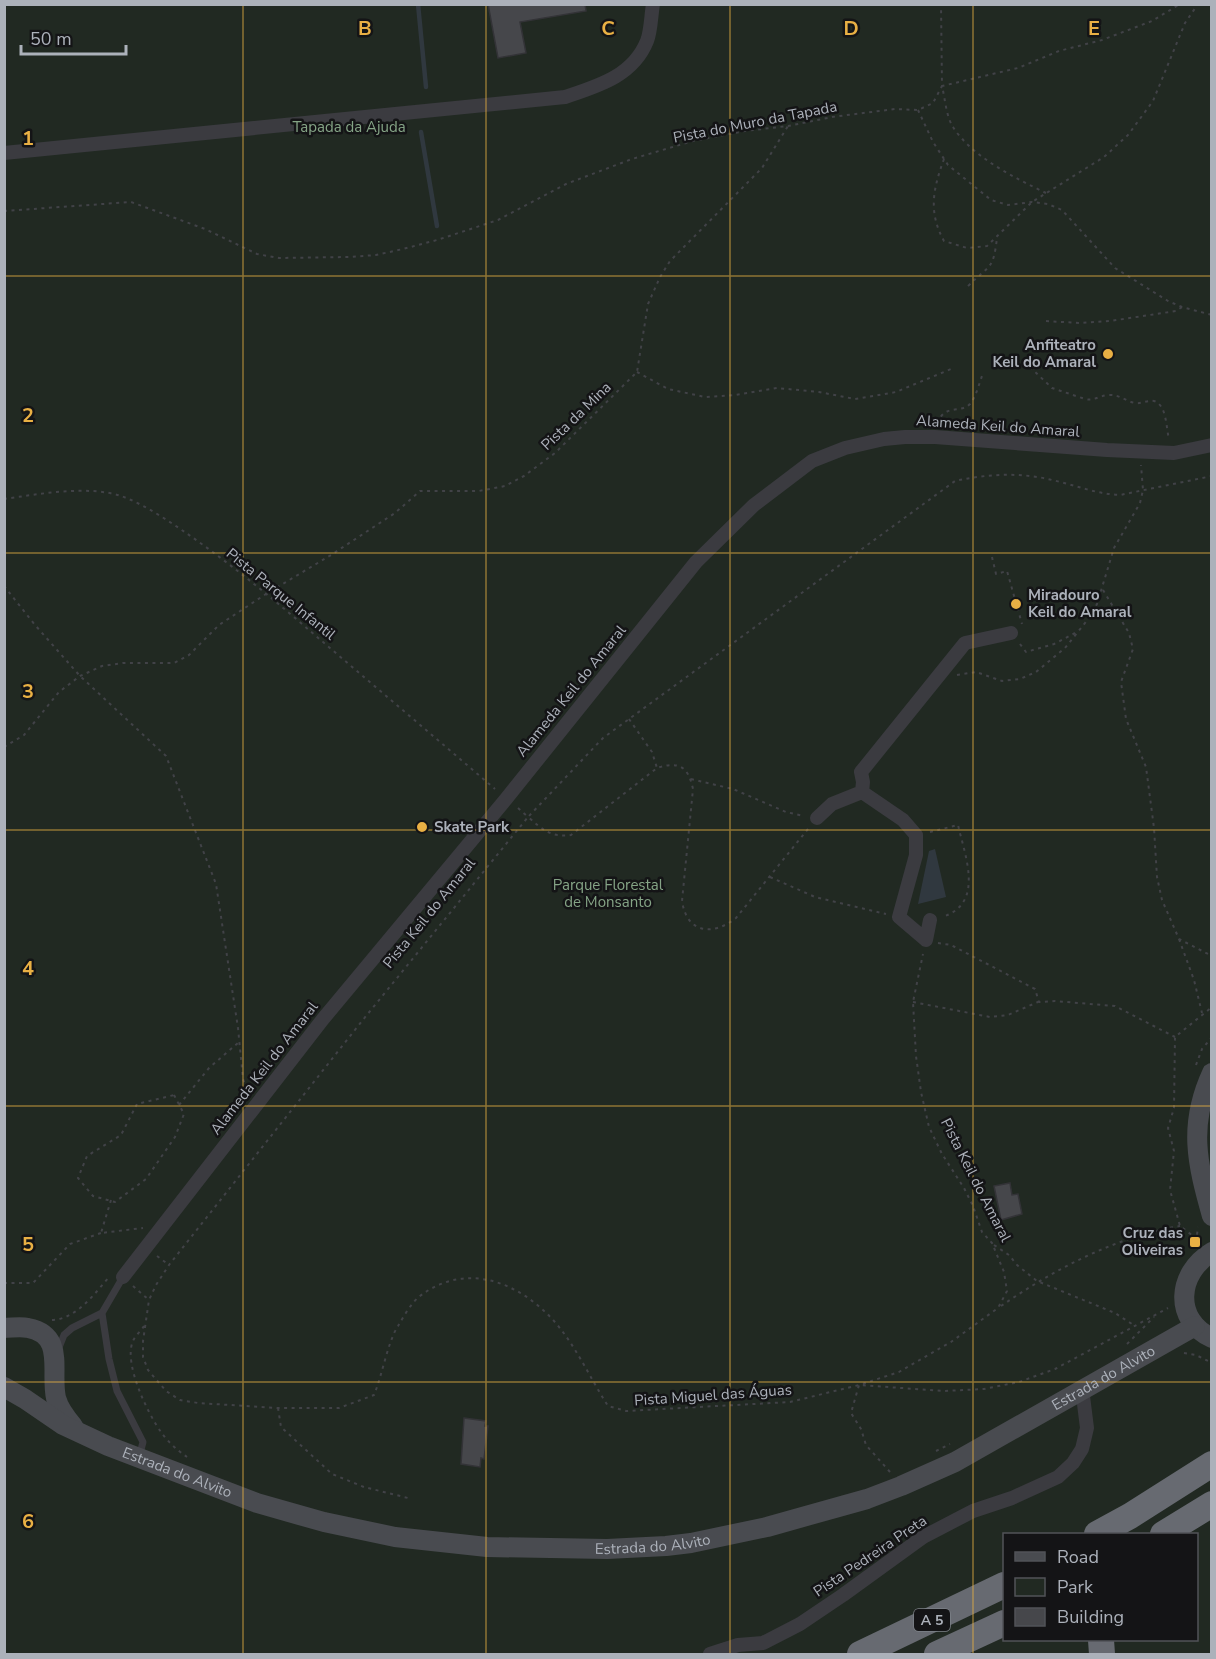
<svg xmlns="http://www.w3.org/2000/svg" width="1216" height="1659" font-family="'Nunito Sans',sans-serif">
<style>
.green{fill:#212922;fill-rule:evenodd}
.water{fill:#30383f}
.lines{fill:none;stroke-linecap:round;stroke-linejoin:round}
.stream{stroke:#30383f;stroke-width:4.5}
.building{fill:#46474b;stroke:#333337;stroke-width:1.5}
.path{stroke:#414247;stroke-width:2;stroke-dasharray:3 4.5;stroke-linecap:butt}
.lane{stroke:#3b3b40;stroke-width:7}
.street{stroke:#3b3b40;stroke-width:14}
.secondary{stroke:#494b50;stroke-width:20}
.highway{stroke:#676a71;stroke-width:26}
.grid{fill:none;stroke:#e9b044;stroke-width:1.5;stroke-opacity:0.55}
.poi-dot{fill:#e9b044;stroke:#141416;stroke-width:2}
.labels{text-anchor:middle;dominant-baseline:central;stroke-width:5;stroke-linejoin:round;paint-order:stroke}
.shield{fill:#141416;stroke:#7e8289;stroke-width:1.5}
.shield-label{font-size:14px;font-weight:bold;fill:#acb1ba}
.street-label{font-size:15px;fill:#acb1ba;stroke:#141416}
.park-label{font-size:15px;fill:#85a486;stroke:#141416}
.poi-label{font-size:15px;font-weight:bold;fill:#acb1ba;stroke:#141416;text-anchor:end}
.grid-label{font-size:20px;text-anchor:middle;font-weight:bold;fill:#e9b044;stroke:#141416;stroke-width:5;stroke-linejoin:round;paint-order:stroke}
</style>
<rect width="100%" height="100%" fill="#19191b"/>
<path class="green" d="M 4,5 L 1211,5 L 1211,1654 L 5,1654 ZM 1004,1534 L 1196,1534 L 1196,1640 L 1004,1640 Z"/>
<path class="water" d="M 935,849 L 946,897 L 918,904 L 929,851 Z"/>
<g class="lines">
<path class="stream" d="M 418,4 L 426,87
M 421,132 L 437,226"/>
</g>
<path class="building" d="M 488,4 L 585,4 L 586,11 L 520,22 L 526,53 L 498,58 Z
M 1010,1183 L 1012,1195 L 1018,1194 L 1022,1214 L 1001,1220 L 994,1186 Z
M 464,1418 L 486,1421 L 485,1426 L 488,1426 L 484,1459 L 481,1458 L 480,1467 L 461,1464 Z"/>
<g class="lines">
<path class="path" d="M 918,110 L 933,142 L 948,165 L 991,200 L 1008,205 L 1032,202 L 1048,204 L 1062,210 L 1115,268 L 1168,301 L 1182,307 L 1212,315
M 944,159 C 933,189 928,212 944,241 L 967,248 L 987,246 L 1032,202 L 1104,157 L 1128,135 L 1153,101 L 1185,23 L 1198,4
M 1046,193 C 1015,178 972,157 953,127 C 946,116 945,98 942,86 L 1018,68 L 1059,51 L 1102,40 L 1152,21 L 1180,4
M 4,211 L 131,202 L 205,229 L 257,254 L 279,258 L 349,257 L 376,255 L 403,249 L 437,240 L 498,220 L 566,184 L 632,159 L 693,141 L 745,131 L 788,126 L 832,117 L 895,109 L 918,110 L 933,103 L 942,86 L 941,4
M 968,286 C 990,264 993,271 997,238
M 1046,321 L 1079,323 L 1110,321 L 1176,311 L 1182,307
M 1030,367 L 1052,388 L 1085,399 C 1094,401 1099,396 1108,395 C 1119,394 1125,401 1135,403 C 1142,404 1147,400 1154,401 C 1167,405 1166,428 1169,439
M 637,372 L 668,389 L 705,397 L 735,395 L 777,388 L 819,392 L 855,399 L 896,392 L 951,369
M 937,423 C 946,403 960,414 970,404 C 976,397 979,384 982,376
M 4,499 C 39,494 88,485 121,496 C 146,505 170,522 192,537 C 230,564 266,593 302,624 C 366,679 431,734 495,789
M 992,557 L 996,574 L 1007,571 L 1022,624
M 4,586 L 35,625 L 80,676 L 166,756 L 216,884 L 238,1028 L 243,1079 L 248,1094
M 1103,590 L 1129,633 L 1133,649 L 1121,682 L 1126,719 L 1146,767 L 1154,828 L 1157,877 L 1162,900 L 1179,939 L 1212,956
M 1020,644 L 1026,652 L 1054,644 L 1075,633
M 957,675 L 976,672 L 1002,681 L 1020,679 L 1036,672 L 1065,648 L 1089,618 L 1097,604 L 1114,548 L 1140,503 L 1143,490 L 1141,465
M 629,719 L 652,752 L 657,768
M 4,747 L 24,735 L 59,692 L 80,676 L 102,666 L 123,663 L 174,663 L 189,655 L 219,625 L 266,594 L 331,555 L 395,513 L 420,491 L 479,491 L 505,486 L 524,476 L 555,453 L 637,372 L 648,304 L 660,277 L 670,261 L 762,168 L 788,126
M 691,779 L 733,789 L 786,812 L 804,816
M 518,808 L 528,817 L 603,738 L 955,481 C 986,474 1021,472 1052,480 C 1075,485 1096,494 1120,495 L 1212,476
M 808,829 L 736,918 C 713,936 687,934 682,901 L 693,789 C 688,766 679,761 657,768 L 571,835 C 551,838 542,829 528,817 L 362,1021 L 169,1265 L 156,1285 L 149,1300 L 143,1341 L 143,1357 L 148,1370 L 166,1391 L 180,1400 L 198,1403 L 278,1408 L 339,1408 L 374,1395 C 382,1376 388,1341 398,1326 C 404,1316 411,1303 420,1296 C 466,1261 519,1282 554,1321 C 576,1346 590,1378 608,1406 L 626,1411 L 790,1402 L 859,1385 L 944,1391 L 984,1389 L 1019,1382 L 1055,1369 L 1168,1308
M 930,832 L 958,825 C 965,856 985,904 942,917
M 770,877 L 815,897 L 886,914
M 1179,939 L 1194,980 L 1202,1013
M 938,943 L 951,945 L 1035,989 L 1039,1002 L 1055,1001 L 1115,1006 L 1175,1037
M 913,1002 L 990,1017 L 1008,1015 L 1038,1002
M 1196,1065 L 1202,1049 L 1212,1037
M 174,1095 L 184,1114 L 175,1137 L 146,1179 L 115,1202 L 93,1196 L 78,1178 L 87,1156 L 121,1135 L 137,1104 Z
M 179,1105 L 209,1068 L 239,1042
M 111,1200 L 101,1233 L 143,1228
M 1197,1239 L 1180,1226 L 1170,1190 L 1174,1151 L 1168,1128 L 1174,1108 L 1175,1037 L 1212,1007
M 1196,1242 L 1198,1227
M 994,1245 L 1009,1255 L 1017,1265 L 1037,1281 L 1115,1313 L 1135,1326
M 157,1256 L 169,1265
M 4,1283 L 33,1283 L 70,1244 L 101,1233
M 133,1286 L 149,1300
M 1001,1306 C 1055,1269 1115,1237 1180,1226
M 52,1320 C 77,1319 95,1293 110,1276
M 144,1326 C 141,1331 135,1336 133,1341 C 123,1363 148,1414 161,1432 C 168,1442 177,1450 187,1457
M 1127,1344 L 1154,1317
M 1184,1353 L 1196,1355 L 1212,1363
M 278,1408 L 281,1427 L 332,1474 L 364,1487 L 408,1498
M 936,1451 L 950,1444
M 890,1472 L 866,1445 L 861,1429 L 851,1413 L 859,1385 L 899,1372 L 951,1342 L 998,1308 L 1007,1291 L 1004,1272 L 992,1243 L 982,1232 L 973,1206 L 964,1188 L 942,1154 L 929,1127 L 921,1092 L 916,1056 L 913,1002 L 923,954"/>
<path class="lane" d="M 102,1313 L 109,1359 L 117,1391 L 143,1442 L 139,1457
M 58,1350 L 64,1335 L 72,1328 L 102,1313 L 123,1277"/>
<path class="street" d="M 4,153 L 565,97 C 598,86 633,76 647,41 C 651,31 651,16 653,4
M 862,792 L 863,782 L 861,772 L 965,643 L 1011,633
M 817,818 L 832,804 L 862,792 L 903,820 L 916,835 L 916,855 L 899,917 L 926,940
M 926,940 L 930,920
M 123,1277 L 323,1019 L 506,799 L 696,562 L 754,505 L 812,461 L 845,448 L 884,439 L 905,437 L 935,437 L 1107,450 L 1174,453 L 1212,445
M 710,1654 L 738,1645 L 763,1643 L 800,1624 L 843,1595 L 923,1537 L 973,1511 L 1012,1498 L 1058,1477 L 1073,1463 L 1082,1449 L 1087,1428 L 1082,1388"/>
<g class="secondary">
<path d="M 1212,1073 C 1188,1125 1197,1163 1212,1216"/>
<path d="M 1212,1252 C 1177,1273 1173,1320 1212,1338"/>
<path d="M 4,1328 C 12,1328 20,1326 28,1328 C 66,1335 50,1372 56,1398 C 59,1409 66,1418 73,1426"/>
<path id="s1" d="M 4,1387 L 25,1399 L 63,1425 L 108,1446 L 257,1503 L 324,1522 L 395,1537 L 487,1547 L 607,1549 L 666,1546 L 691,1543 L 767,1527 L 867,1499 L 901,1486 L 955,1462 L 1195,1326"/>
</g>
<path class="highway" d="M 1097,1534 L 1130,1516 L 1212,1464
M 1163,1534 L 1212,1504
M 1101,1640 L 1102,1654
M 860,1654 L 1004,1585
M 937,1654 L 1004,1623"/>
</g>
<path class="grid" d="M 243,4 L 243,1654M 486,4 L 486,1654M 730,4 L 730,1654M 973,4 L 973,1654M 4,276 L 1212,276M 4,553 L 1212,553M 4,830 L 1212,830M 4,1106 L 1212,1106M 4,1382 L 1212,1382"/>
<g class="poi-dot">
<circle cx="1108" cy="354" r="6"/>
<circle cx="1016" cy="604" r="6"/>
<circle cx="422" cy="827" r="6"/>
<rect x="1189" y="1236" width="12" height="12" rx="3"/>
</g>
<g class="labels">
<rect class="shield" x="914" y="1609" width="36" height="22" rx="4.5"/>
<g class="shield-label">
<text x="932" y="1620">A 5</text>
</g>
<g class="street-label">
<text transform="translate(755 122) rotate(-11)">Pista do Muro da Tapada</text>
<text transform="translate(576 416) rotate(-44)">Pista da Mina</text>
<text transform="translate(998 426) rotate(4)">Alameda Keil do Amaral</text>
<text transform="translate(281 594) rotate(39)">Pista Parque Infantil</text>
<text transform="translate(571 691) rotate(-51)">Alameda Keil do Amaral</text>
<text transform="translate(429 913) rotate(-51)">Pista Keil do Amaral</text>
<text transform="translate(264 1068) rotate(-52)">Alameda Keil do Amaral</text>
<text transform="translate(976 1180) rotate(63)">Pista Keil do Amaral</text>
<text stroke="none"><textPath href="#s1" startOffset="1166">Estrada do Alvito</textPath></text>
<text transform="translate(713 1395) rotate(-4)">Pista Miguel das Águas</text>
<text stroke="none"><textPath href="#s1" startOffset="194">Estrada do Alvito</textPath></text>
<text stroke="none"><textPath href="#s1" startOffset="680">Estrada do Alvito</textPath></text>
<text transform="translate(870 1556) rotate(-34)">Pista Pedreira Preta</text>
</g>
<g class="park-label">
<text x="349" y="127">Tapada da Ajuda</text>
<text x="608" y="885">Parque Florestal<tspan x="608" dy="17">de Monsanto</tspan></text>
</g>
<g class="poi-label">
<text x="1096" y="345">Anfiteatro<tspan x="1096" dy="17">Keil do Amaral</tspan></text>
<text x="1028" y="595" text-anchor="start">Miradouro<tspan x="1028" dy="17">Keil do Amaral</tspan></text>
<text x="434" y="827" text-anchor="start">Skate Park</text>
<text x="1183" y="1233">Cruz das<tspan x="1183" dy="17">Oliveiras</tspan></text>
</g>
</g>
<g class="grid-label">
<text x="365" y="35">B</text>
<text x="608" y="35">C</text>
<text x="851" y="35">D</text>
<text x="1094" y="35">E</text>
<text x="28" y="145">1</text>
<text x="28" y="422">2</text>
<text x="28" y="698">3</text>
<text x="28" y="975">4</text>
<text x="28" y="1251">5</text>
<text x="28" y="1528">6</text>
</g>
<rect width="1216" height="1659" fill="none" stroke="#acb1ba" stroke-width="12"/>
<rect x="1003" y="1533" width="195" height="108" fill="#141416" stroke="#515358" stroke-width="1.5"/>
<rect x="1015" y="1552" width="30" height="9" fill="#494b50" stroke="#515358" stroke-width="1.5"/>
<text x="1057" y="1563" font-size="18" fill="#acb1ba">Road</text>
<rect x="1015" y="1578" width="30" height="18" fill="#212922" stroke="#515358" stroke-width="1.5"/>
<text x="1057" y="1593" font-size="18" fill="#acb1ba">Park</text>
<rect x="1015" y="1608" width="30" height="18" fill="#46474b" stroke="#515358" stroke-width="1.5"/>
<text x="1057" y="1623" font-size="18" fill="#acb1ba">Building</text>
<path d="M21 45v9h105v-9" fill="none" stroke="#acb1ba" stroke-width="3"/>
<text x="30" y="45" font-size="18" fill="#acb1ba" stroke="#141416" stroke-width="4.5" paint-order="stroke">50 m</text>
</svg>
